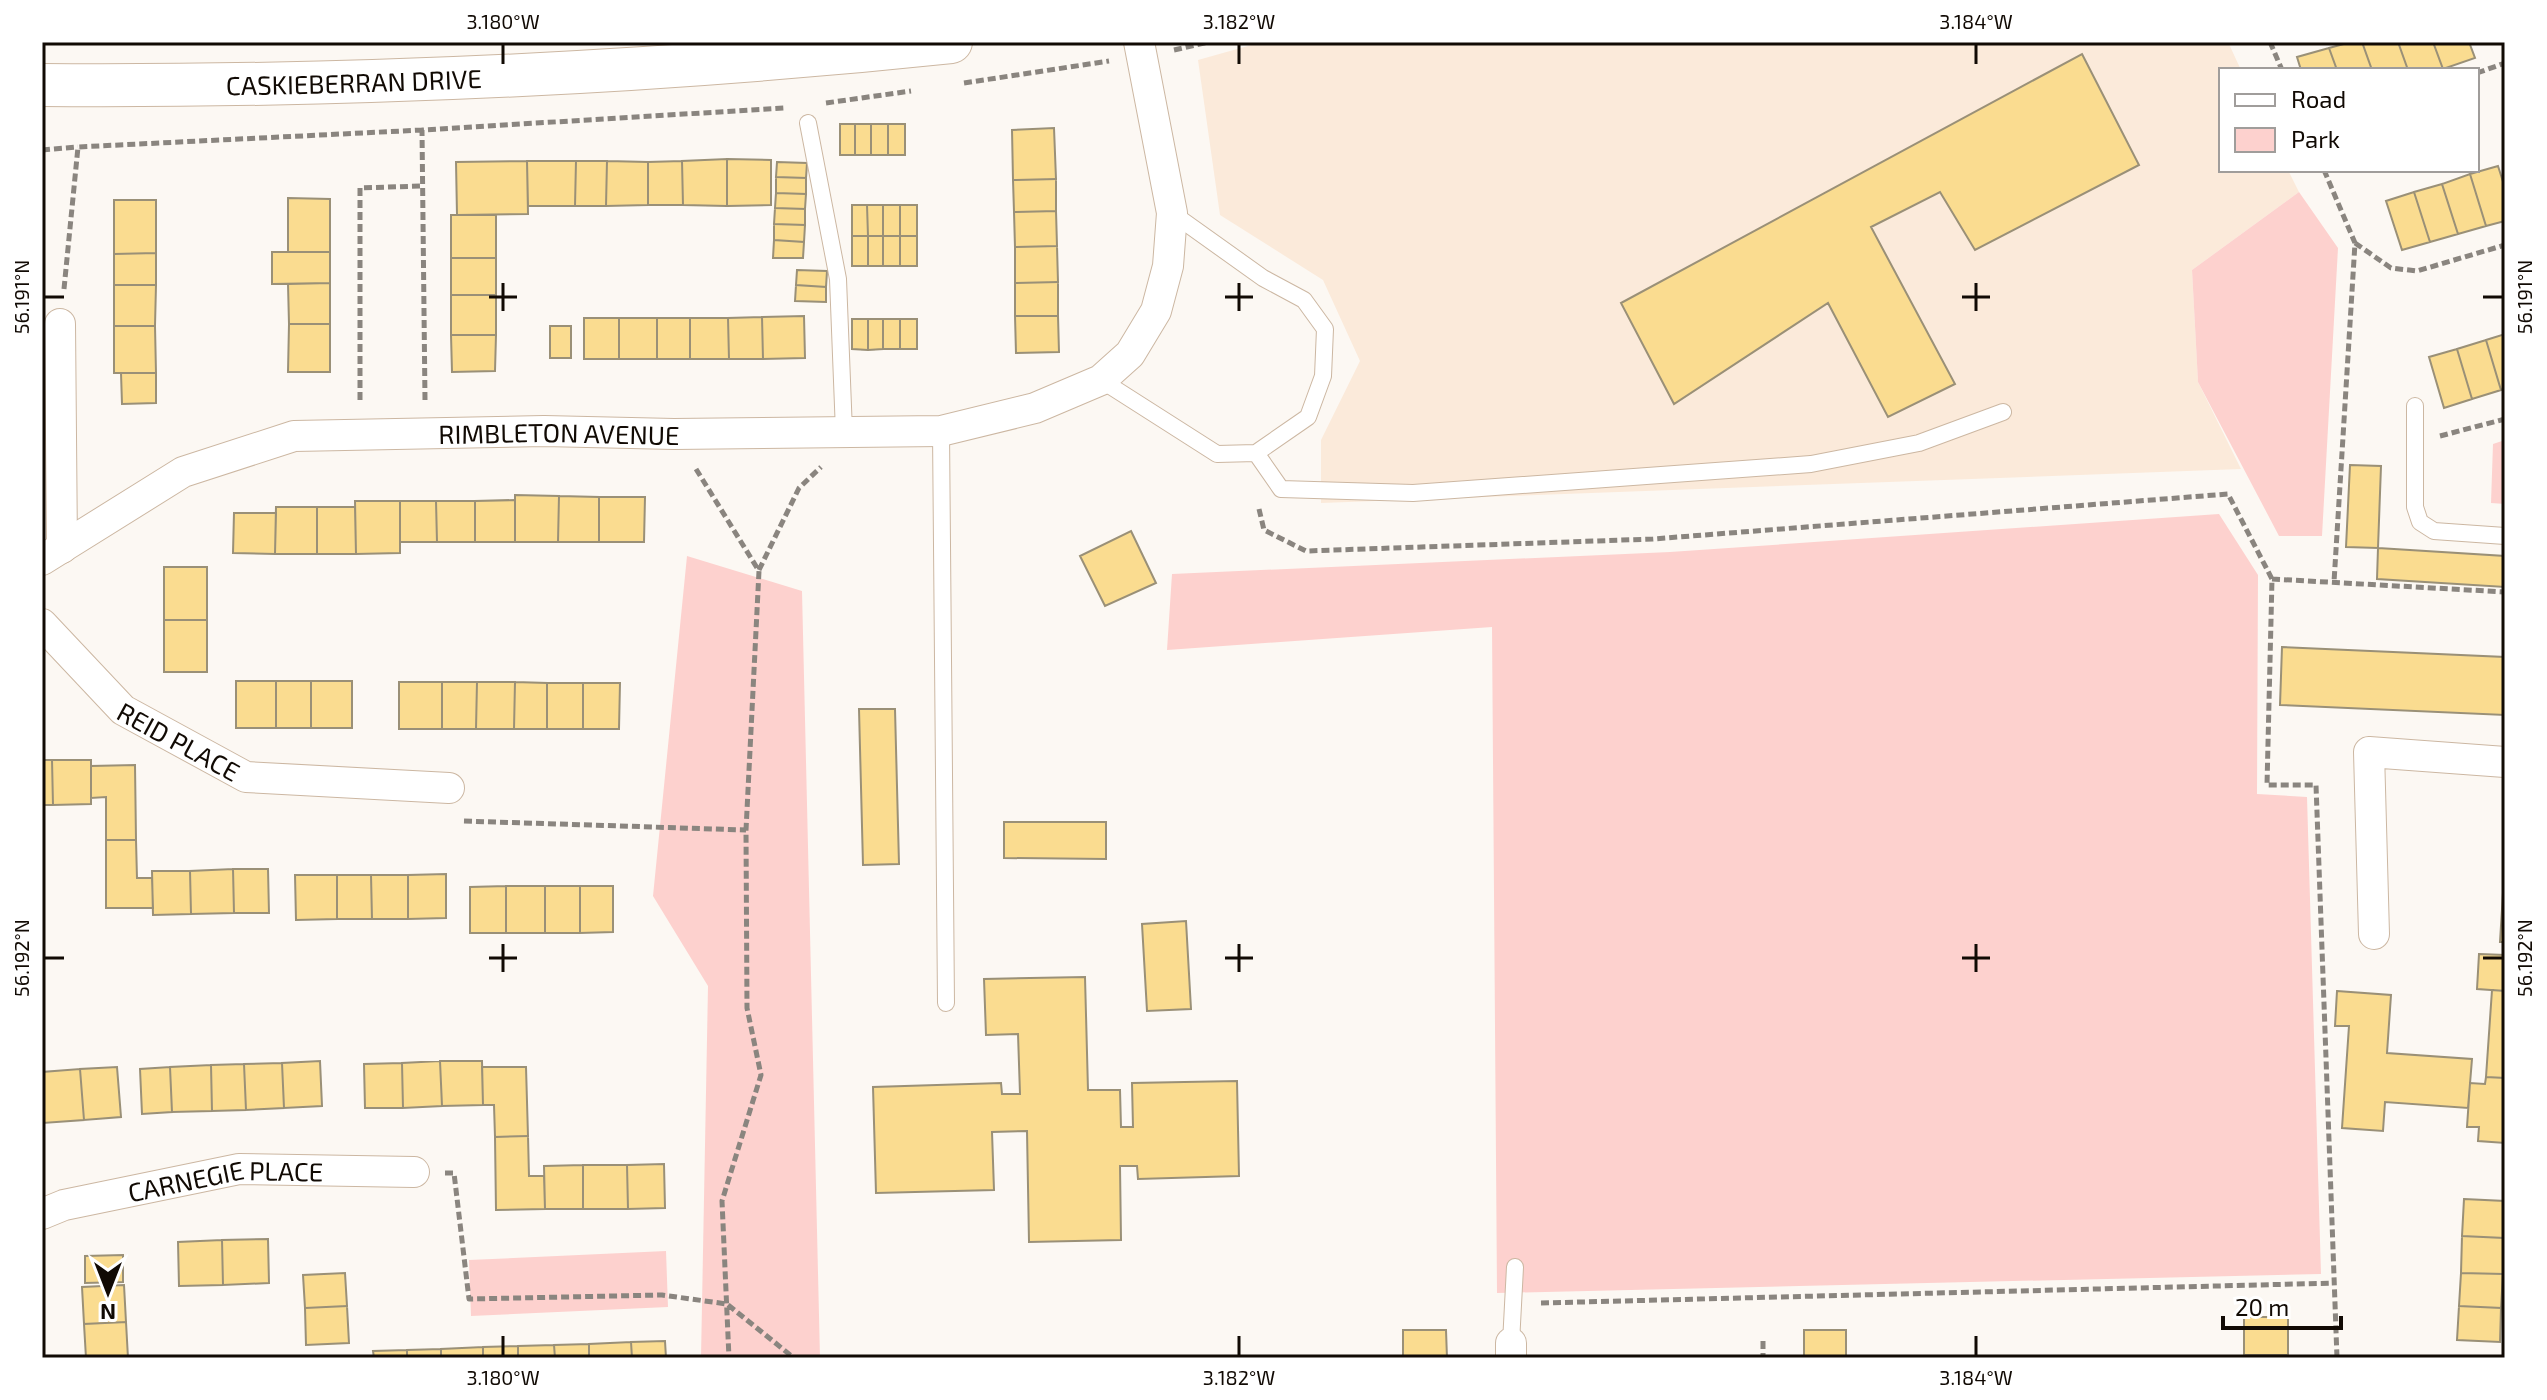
<svg xmlns="http://www.w3.org/2000/svg" width="2547" height="1400" font-family="'Exo 2',sans-serif">
<style>
.built{fill:#fbeada}
.green{fill:#fdd1ce}
.building{fill:#fadc90;stroke:#9a9077;stroke-width:2}
.lines{fill:none;stroke-linecap:round;stroke-linejoin:round}
.lane-casing{stroke:#ccb7a2;stroke-width:18}
.street-casing{stroke:#ccb7a2;stroke-width:32}
.secondary-casing{stroke:#ccb7a2;stroke-width:44}
.path{stroke:#8a857f;stroke-width:5;stroke-dasharray:8 4;stroke-linecap:butt}
.lane{stroke:#fff;stroke-width:16}
.street{stroke:#fff;stroke-width:30}
.secondary{stroke:#fff;stroke-width:42}
.ticks{fill:none;stroke:#110a04;stroke-width:3}
.labels{text-anchor:middle;dominant-baseline:central;stroke-width:8;stroke-linejoin:round;paint-order:stroke}
.street-label{font-size:26px;fill:#110a04;stroke:#fff}
.neatline{fill:none;stroke:#110a04;stroke-width:3}
.ticks-label{font-size:20px;text-anchor:middle;fill:#110a04}
</style>
<rect width="100%" height="100%" fill="#fcf8f3"/>
<path class="built" d="M 1262,42 L 2228,42 L 2241,70 L 2221,70 L 2221,170 L 2288,170 L 2299,192 L 2192,270 L 2198,382 L 2241,469 L 1321,503 L 1321,440 L 1360,361 L 1323,280 L 1220,215 L 1198,60 Z"/>
<path class="green" d="M 2299,192 L 2338,248 L 2322,536 L 2279,536 L 2198,382 L 2192,270 Z
M 2505,440 L 2505,504 L 2491,503 L 2493,444 Z
M 2219,514 L 2258,575 L 2257,794 L 2307,797 L 2321,1274 L 1497,1293 L 1492,627 L 1167,650 L 1172,574 L 1670,552 Z
M 687,556 L 802,591 L 820,1358 L 701,1358 L 708,986 L 653,896 Z
M 666,1251 L 668,1307 L 471,1316 L 469,1260 Z"/>
<path class="building" d="M 2351,42 L 2362,42 L 2372,70 L 2337,70 L 2329,48 Z
M 2362,42 L 2398,42 L 2408,70 L 2372,70 Z
M 2398,42 L 2433,42 L 2443,69 L 2408,70 Z
M 2433,42 L 2469,42 L 2475,58 L 2443,69 Z
M 2329,48 L 2337,70 L 2301,70 L 2297,57 Z
M 2082,54 L 2139,165 L 1975,250 L 1940,192 L 1871,227 L 1955,384 L 1888,417 L 1828,303 L 1674,404 L 1621,303 Z
M 840,124 L 855,124 L 855,155 L 840,155 Z
M 855,124 L 871,124 L 871,155 L 855,155 Z
M 871,124 L 888,124 L 888,155 L 871,155 Z
M 888,124 L 905,124 L 905,155 L 888,155 Z
M 1054,128 L 1056,179 L 1013,180 L 1012,130 Z
M 727,159 L 771,160 L 771,205 L 727,206 Z
M 727,159 L 727,206 L 683,205 L 682,161 Z
M 527,161 L 576,161 L 575,206 L 528,206 Z
M 527,161 L 528,214 L 457,215 L 456,162 Z
M 576,161 L 607,161 L 606,206 L 575,206 Z
M 607,161 L 648,162 L 648,205 L 606,206 Z
M 682,161 L 683,205 L 648,205 L 648,162 Z
M 777,162 L 807,163 L 806,178 L 776,177 Z
M 2498,166 L 2505,188 L 2505,221 L 2486,226 L 2470,174 Z
M 2470,174 L 2486,226 L 2458,234 L 2442,184 Z
M 776,177 L 806,178 L 806,194 L 776,193 Z
M 1056,179 L 1056,211 L 1014,212 L 1013,180 Z
M 2442,184 L 2458,234 L 2430,242 L 2414,192 Z
M 2414,192 L 2430,242 L 2402,250 L 2386,201 Z
M 776,193 L 806,194 L 805,209 L 775,208 Z
M 288,198 L 330,199 L 330,252 L 288,252 Z
M 114,200 L 156,200 L 156,253 L 114,254 Z
M 852,205 L 867,205 L 868,236 L 852,236 Z
M 867,205 L 883,205 L 883,236 L 868,236 Z
M 883,205 L 900,205 L 900,236 L 883,236 Z
M 900,205 L 917,205 L 917,236 L 900,236 Z
M 775,208 L 805,209 L 805,225 L 774,224 Z
M 1056,211 L 1057,246 L 1015,247 L 1014,212 Z
M 451,215 L 496,215 L 496,258 L 451,258 Z
M 774,224 L 805,225 L 804,242 L 774,240 Z
M 852,236 L 868,236 L 868,266 L 852,266 Z
M 868,236 L 883,236 L 883,266 L 868,266 Z
M 883,236 L 900,236 L 900,266 L 883,266 Z
M 900,236 L 917,236 L 917,266 L 900,266 Z
M 774,240 L 804,242 L 803,258 L 773,258 Z
M 1057,246 L 1058,282 L 1015,283 L 1015,247 Z
M 272,252 L 330,252 L 330,283 L 272,284 Z
M 156,253 L 156,285 L 114,285 L 114,254 Z
M 451,258 L 496,258 L 496,295 L 451,295 Z
M 797,270 L 827,271 L 826,287 L 796,285 Z
M 1058,282 L 1058,316 L 1015,316 L 1015,283 Z
M 330,283 L 330,324 L 289,324 L 288,284 Z
M 114,285 L 156,285 L 155,326 L 114,326 Z
M 796,285 L 826,287 L 826,302 L 795,301 Z
M 451,295 L 496,295 L 496,335 L 451,335 Z
M 804,316 L 805,358 L 763,359 L 762,317 Z
M 1015,316 L 1058,316 L 1059,352 L 1016,353 Z
M 762,317 L 763,359 L 729,359 L 728,318 Z
M 584,318 L 619,318 L 619,359 L 584,359 Z
M 619,318 L 657,318 L 657,359 L 619,359 Z
M 657,318 L 690,318 L 690,359 L 657,359 Z
M 690,318 L 728,318 L 729,359 L 690,359 Z
M 852,319 L 868,319 L 868,350 L 852,349 Z
M 868,319 L 883,319 L 883,349 L 868,350 Z
M 883,319 L 900,319 L 900,349 L 883,349 Z
M 900,319 L 917,319 L 917,349 L 900,349 Z
M 289,324 L 330,324 L 330,372 L 288,372 Z
M 114,326 L 155,326 L 156,373 L 114,373 Z
M 550,326 L 571,326 L 571,358 L 550,358 Z
M 2505,334 L 2505,389 L 2501,390 L 2486,340 Z
M 451,335 L 496,335 L 495,371 L 452,372 Z
M 2486,340 L 2501,390 L 2472,399 L 2457,349 Z
M 2457,349 L 2472,399 L 2444,408 L 2429,357 Z
M 121,373 L 156,373 L 156,403 L 122,404 Z
M 2350,465 L 2381,466 L 2378,548 L 2346,547 Z
M 515,495 L 559,496 L 558,542 L 515,542 Z
M 559,496 L 599,497 L 599,542 L 558,542 Z
M 599,497 L 645,497 L 644,542 L 599,542 Z
M 515,500 L 515,542 L 475,542 L 475,501 Z
M 355,501 L 400,501 L 400,553 L 356,554 Z
M 400,501 L 436,501 L 437,542 L 400,542 Z
M 436,501 L 475,501 L 475,542 L 437,542 Z
M 276,507 L 317,507 L 317,554 L 275,554 Z
M 317,507 L 355,507 L 356,554 L 317,554 Z
M 234,513 L 276,513 L 275,554 L 233,553 Z
M 1131,531 L 1156,583 L 1105,606 L 1080,556 Z
M 2378,548 L 2505,556 L 2505,587 L 2377,579 Z
M 164,567 L 207,567 L 207,620 L 164,620 Z
M 164,620 L 207,620 L 207,672 L 164,672 Z
M 2282,647 L 2505,657 L 2505,715 L 2280,705 Z
M 236,681 L 276,681 L 276,728 L 236,728 Z
M 276,681 L 311,681 L 311,728 L 276,728 Z
M 311,681 L 352,681 L 352,728 L 311,728 Z
M 399,682 L 442,682 L 442,729 L 399,729 Z
M 442,682 L 477,682 L 476,729 L 442,729 Z
M 477,682 L 515,682 L 514,729 L 476,729 Z
M 515,682 L 547,683 L 547,729 L 514,729 Z
M 547,683 L 583,683 L 583,729 L 547,729 Z
M 583,683 L 620,683 L 619,729 L 583,729 Z
M 859,709 L 895,709 L 899,864 L 863,865 Z
M 42,760 L 52,760 L 53,805 L 42,805 Z
M 52,760 L 91,760 L 91,804 L 53,805 Z
M 135,765 L 136,840 L 106,840 L 106,797 L 91,798 L 91,766 Z
M 1004,822 L 1106,822 L 1106,859 L 1004,858 Z
M 106,840 L 136,840 L 137,878 L 152,878 L 153,908 L 106,908 Z
M 2505,860 L 2505,942 L 2500,942 Z
M 233,869 L 268,869 L 269,913 L 234,913 Z
M 233,869 L 234,913 L 191,914 L 190,871 Z
M 152,871 L 190,871 L 191,914 L 153,915 Z
M 446,874 L 446,918 L 408,919 L 408,875 Z
M 295,875 L 337,875 L 337,919 L 296,920 Z
M 337,875 L 371,875 L 372,919 L 337,919 Z
M 371,875 L 408,875 L 408,919 L 372,919 Z
M 506,886 L 545,886 L 545,933 L 506,933 Z
M 506,886 L 506,933 L 470,933 L 470,887 Z
M 545,886 L 580,886 L 580,933 L 545,933 Z
M 580,886 L 613,886 L 613,932 L 580,933 Z
M 1186,921 L 1191,1009 L 1147,1011 L 1142,924 Z
M 2479,954 L 2505,955 L 2505,991 L 2477,989 Z
M 1085,977 L 1088,1090 L 1120,1090 L 1121,1127 L 1133,1127 L 1132,1083 L 1237,1081 L 1239,1176 L 1138,1179 L 1137,1166 L 1120,1166 L 1121,1240 L 1029,1242 L 1027,1131 L 992,1132 L 994,1190 L 876,1193 L 873,1087 L 1001,1083 L 1002,1094 L 1020,1094 L 1018,1034 L 986,1035 L 984,979 Z
M 2492,990 L 2505,991 L 2505,1078 L 2486,1077 Z
M 2337,991 L 2391,995 L 2387,1053 L 2472,1059 L 2468,1108 L 2385,1102 L 2383,1131 L 2342,1128 L 2349,1026 L 2335,1026 Z
M 320,1061 L 322,1106 L 284,1108 L 282,1063 Z
M 440,1061 L 442,1106 L 403,1108 L 402,1063 Z
M 440,1061 L 482,1061 L 483,1105 L 442,1106 Z
M 282,1063 L 284,1108 L 246,1110 L 244,1064 Z
M 402,1063 L 403,1108 L 365,1108 L 364,1064 Z
M 244,1064 L 246,1110 L 212,1111 L 211,1065 Z
M 211,1065 L 212,1111 L 172,1112 L 170,1067 Z
M 117,1067 L 121,1117 L 84,1120 L 80,1069 Z
M 170,1067 L 172,1112 L 142,1114 L 140,1069 Z
M 482,1067 L 526,1067 L 528,1136 L 495,1137 L 494,1105 L 483,1105 Z
M 80,1069 L 84,1120 L 43,1123 L 42,1072 Z
M 2486,1077 L 2505,1078 L 2505,1143 L 2478,1141 L 2479,1127 L 2467,1127 L 2470,1083 L 2485,1084 Z
M 528,1136 L 529,1176 L 544,1176 L 545,1209 L 496,1210 L 495,1137 Z
M 664,1164 L 665,1208 L 628,1209 L 627,1165 Z
M 583,1165 L 583,1209 L 545,1209 L 544,1166 Z
M 583,1165 L 627,1165 L 628,1209 L 583,1209 Z
M 2464,1199 L 2505,1201 L 2504,1238 L 2462,1236 Z
M 2462,1236 L 2504,1238 L 2503,1274 L 2461,1273 Z
M 268,1239 L 269,1283 L 223,1285 L 222,1240 Z
M 222,1240 L 223,1285 L 179,1286 L 178,1242 Z
M 123,1255 L 123,1282 L 85,1283 L 85,1256 Z
M 345,1273 L 347,1306 L 305,1308 L 303,1275 Z
M 2461,1273 L 2503,1274 L 2501,1308 L 2459,1306 Z
M 124,1285 L 126,1322 L 84,1324 L 82,1287 Z
M 347,1306 L 349,1343 L 306,1345 L 305,1308 Z
M 2459,1306 L 2501,1308 L 2500,1342 L 2457,1340 Z
M 2244,1317 L 2288,1317 L 2288,1355 L 2244,1355 Z
M 126,1322 L 128,1358 L 86,1358 L 84,1324 Z
M 1403,1330 L 1446,1330 L 1447,1358 L 1403,1358 Z
M 1804,1330 L 1846,1330 L 1846,1358 L 1804,1358 Z
M 665,1341 L 666,1358 L 632,1358 L 631,1342 Z
M 631,1342 L 632,1358 L 589,1358 L 589,1344 Z
M 589,1344 L 589,1358 L 555,1358 L 554,1345 Z
M 554,1345 L 555,1358 L 518,1358 L 518,1346 Z
M 518,1346 L 518,1358 L 483,1358 L 483,1347 Z
M 483,1347 L 483,1358 L 441,1358 L 441,1349 Z
M 441,1349 L 441,1358 L 407,1358 L 407,1350 Z
M 407,1350 L 407,1358 L 374,1358 L 373,1351 Z
M 2244,1355 L 2288,1355 L 2288,1358 L 2244,1358 Z"/>
<g class="lines">
<defs>
<path id="lane" d="M 808,123 L 838,279 L 844,432
M 1101,380 L 1217,454 L 1256,453 L 1308,417 L 1323,376 L 1325,329 L 1304,300 L 1263,278 L 1172,213
M 2415,406 L 2415,507 L 2420,522 L 2434,531 L 2505,536
M 941,431 L 946,1003
M 1256,453 L 1281,489 L 1413,493 L 1811,464 L 1919,443 L 2003,412
M 1511,1343 L 1515,1267"/>
<g id="street">
<path d="M 60,324 L 62,548"/>
<path id="s1" d="M 42,560 L 183,472 L 294,436 L 544,431 L 674,434 L 941,431 L 1035,408 L 1101,380 L 1130,354 L 1156,311 L 1168,266 L 1172,213 L 1139,42"/>
<path id="s2" d="M 42,624 L 123,710 L 246,777 L 449,788"/>
<path d="M 2374,934 L 2369,752 L 2505,762"/>
<path id="s3" d="M 42,1214 L 64,1205 L 239,1169 L 414,1172"/>
<path d="M 1511,1343 L 1511,1358"/>
</g>
<g id="secondary">
<path id="s4" d="M 42,85 C 346,87 648,74 951,42"/>
</g>
</defs>
<use href="#lane" class="lane-casing"/>
<use href="#street" class="street-casing"/>
<use href="#secondary" class="secondary-casing"/>
<path class="path" d="M 2270,42 L 2282,70
M 1174,50 L 1209,42
M 2477,73 L 2505,63
M 964,83 L 1109,61
M 826,103 L 911,91
M 42,150 L 78,147
M 2324,170 L 2355,243 L 2334,582
M 2355,243 L 2391,268 L 2417,271 L 2505,245
M 64,289 L 78,147 L 422,130
M 360,400 L 360,188 L 422,186
M 425,400 L 422,130 L 784,108
M 2440,436 L 2505,419
M 696,469 L 759,571 L 746,830 L 747,1008 L 761,1075 L 722,1201 L 729,1358
M 1259,509 L 1264,530 L 1306,551 L 1653,539 L 2228,494 L 2272,579 L 2267,785 L 2316,785 L 2337,1358
M 759,570 L 799,488 L 821,467
M 2272,579 L 2505,592
M 464,821 L 746,830
M 445,1173 L 454,1173 L 469,1299 L 662,1295 L 727,1304 L 794,1358
M 1541,1303 L 2336,1283
M 1763,1341 L 1763,1358"/>
<use href="#lane" class="lane"/>
<use href="#street" class="street"/>
<use href="#secondary" class="secondary"/>
</g>
<path class="ticks" d="M 503,44 L 503,64M 1239,44 L 1239,64M 1976,44 L 1976,64M 503,283 L 503,311M 1239,283 L 1239,311M 1976,283 L 1976,311M 44,297 L 64,297M 489,297 L 517,297M 1225,297 L 1253,297M 1962,297 L 1990,297M 2483,297 L 2503,297M 503,944 L 503,972M 1239,944 L 1239,972M 1976,944 L 1976,972M 44,958 L 64,958M 489,958 L 517,958M 1225,958 L 1253,958M 1962,958 L 1990,958M 2483,958 L 2503,958M 503,1336 L 503,1356M 1239,1336 L 1239,1356M 1976,1336 L 1976,1356"/>
<g class="labels">
<g class="street-label">
<text stroke="none"><textPath href="#s4" startOffset="312">CASKIEBERRAN DRIVE</textPath></text>
<text stroke="none"><textPath href="#s1" startOffset="548">RIMBLETON AVENUE</textPath></text>
<text stroke="none"><textPath href="#s2" startOffset="182">REID PLACE</textPath></text>
<text stroke="none"><textPath href="#s3" startOffset="188">CARNEGIE PLACE</textPath></text>
</g>
</g>
<rect width="2547" height="1400" fill="none" stroke="#ffffff" stroke-width="88"/>
<rect x="2219" y="68" width="260" height="104" fill="#ffffff" stroke="#a09d9b" stroke-width="2"/>
<rect x="2235" y="94" width="40" height="12" fill="#ffffff" stroke="#a09d9b" stroke-width="2"/>
<text x="2291" y="108" font-size="24" fill="#110a04">Road</text>
<rect x="2235" y="128" width="40" height="24" fill="#fdd1ce" stroke="#a09d9b" stroke-width="2"/>
<text x="2291" y="148" font-size="24" fill="#110a04">Park</text>
<g transform="translate(108 1292) rotate(180)" stroke="#ffffff" stroke-width="6" paint-order="stroke">
<path d="M0-6L14 30L0 20L-14 30Z" fill="#110a04"/>
<text y="-12" font-size="22" font-weight="bold" text-anchor="middle" fill="#110a04">N</text>
</g>
<path d="M2223 1316v12h118v-12" fill="none" stroke="#110a04" stroke-width="4"/>
<text x="2235" y="1316" font-size="24" fill="#110a04" stroke="#ffffff" stroke-width="6" paint-order="stroke">20 m</text>
<rect x="44" y="44" width="2459" height="1312" class="neatline"/>
<g class="ticks-label">
<text x="503" y="29">3.180°W</text>
<text x="1239" y="29">3.182°W</text>
<text x="1976" y="29">3.184°W</text>
<text transform="translate(2525 297) rotate(-90)" y="7">56.191°N</text>
<text transform="translate(22 297) rotate(-90)" y="7">56.191°N</text>
<text transform="translate(2525 958) rotate(-90)" y="7">56.192°N</text>
<text transform="translate(22 958) rotate(-90)" y="7">56.192°N</text>
<text x="503" y="1385">3.180°W</text>
<text x="1239" y="1385">3.182°W</text>
<text x="1976" y="1385">3.184°W</text>
</g>
</svg>
